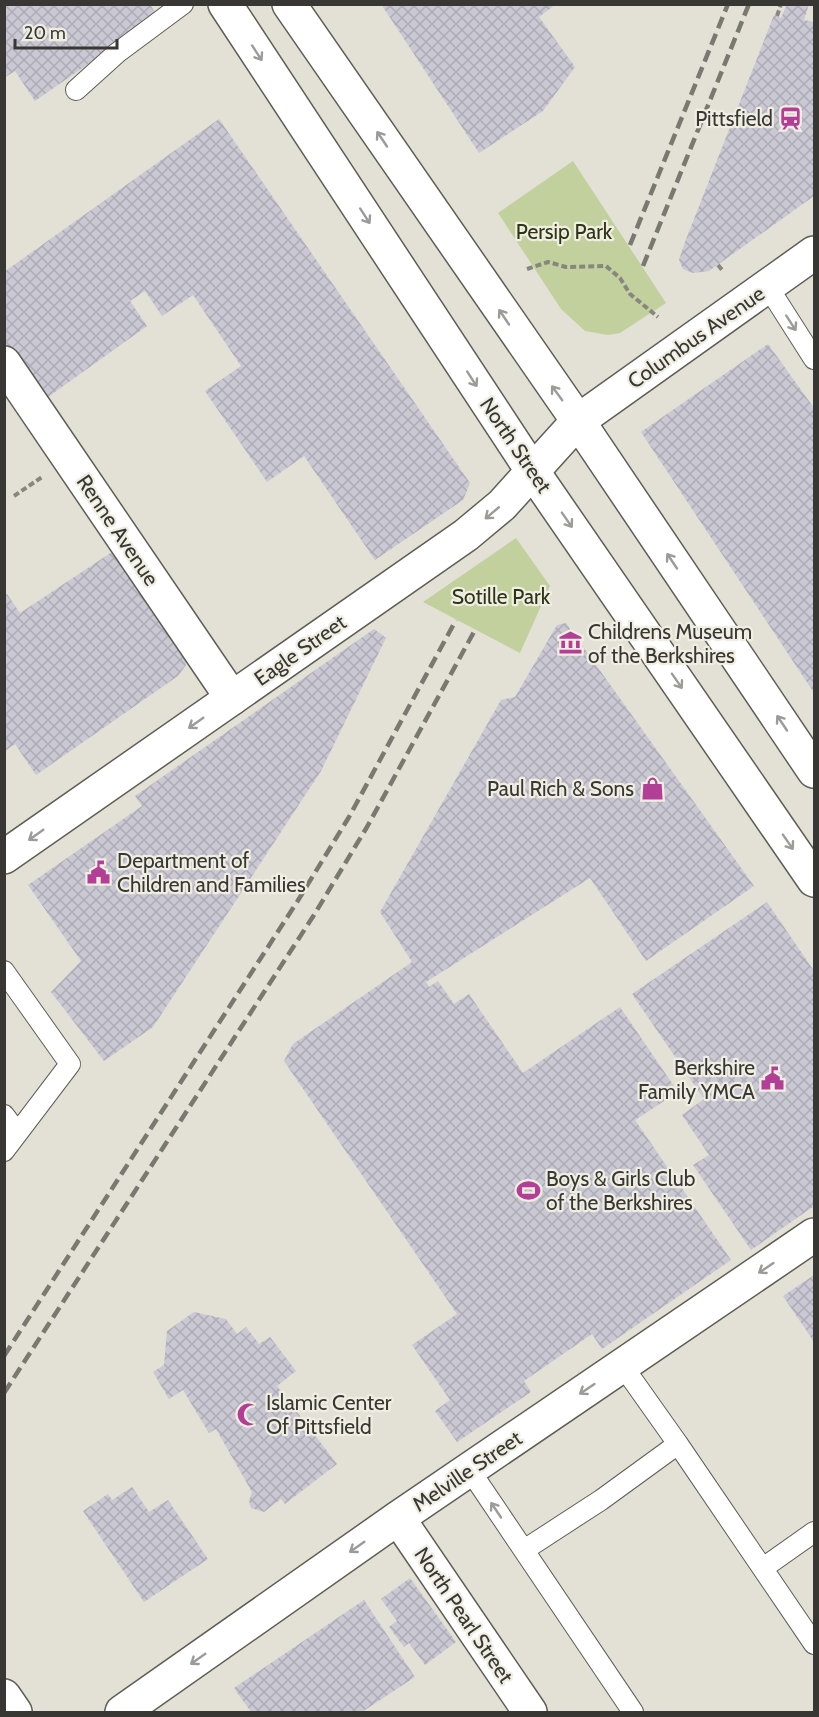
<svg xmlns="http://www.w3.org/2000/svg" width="819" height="1717" font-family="Cabin,sans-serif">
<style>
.park{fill:#c1d09d}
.building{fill:url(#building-cross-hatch)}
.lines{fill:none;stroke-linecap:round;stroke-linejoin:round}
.lane-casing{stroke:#605e54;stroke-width:22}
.street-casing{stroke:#605e54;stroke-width:36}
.secondary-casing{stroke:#605e54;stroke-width:36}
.primary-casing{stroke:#605e54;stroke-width:36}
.path{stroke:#88877f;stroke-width:4;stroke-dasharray:6 3;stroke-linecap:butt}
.lane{stroke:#fff;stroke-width:20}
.street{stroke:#fff;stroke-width:33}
.secondary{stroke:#fff;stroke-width:33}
.primary{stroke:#fff;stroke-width:33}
.rail{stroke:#797871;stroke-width:4.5;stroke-dasharray:12 6;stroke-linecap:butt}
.oneway{stroke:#9c9b99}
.labels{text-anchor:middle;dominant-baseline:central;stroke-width:4.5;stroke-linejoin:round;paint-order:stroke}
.poi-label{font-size:21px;fill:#383733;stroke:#f0eee2;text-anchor:start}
.park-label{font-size:21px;fill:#2e3515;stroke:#f0eee2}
.street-label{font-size:21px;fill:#383733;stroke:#f0eee2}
</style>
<defs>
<pattern id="building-cross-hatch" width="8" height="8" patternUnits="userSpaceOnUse" patternTransform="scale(1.5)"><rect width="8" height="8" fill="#c9c8d3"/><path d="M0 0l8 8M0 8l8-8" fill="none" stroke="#adacb6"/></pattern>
</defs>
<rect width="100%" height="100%" fill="#e3e1d5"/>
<path class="park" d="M 573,161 L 666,303 L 620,333 L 608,335 L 585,331 L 561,309 L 498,213 Z
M 516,538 L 550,586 L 520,653 L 423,602 Z"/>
<path class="building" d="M 4,4 L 150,4 L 157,16 L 35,101 L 15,71 L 4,78 Z
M 381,4 L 556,4 L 539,17 L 575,67 L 543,111 L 479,153 Z
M 787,4 L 809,4 L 804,20 L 814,22 L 814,196 L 709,271 L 693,273 L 683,269 L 679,260 L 685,242 L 774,15 L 781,18 Z
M 219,119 L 470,483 L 463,500 L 375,560 L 304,456 L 267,482 L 205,391 L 241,366 L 193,295 L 162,316 L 145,291 L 130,301 L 147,326 L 41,402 L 4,350 L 4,272 Z
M 768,344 L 814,408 L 814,693 L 641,432 Z
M 115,550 L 187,659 L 186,665 L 178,676 L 36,775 L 15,744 L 4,752 L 4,595 L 7,594 L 20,613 Z
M 566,623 L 754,886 L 646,961 L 590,878 L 426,982 L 429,987 L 438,981 L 454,1004 L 469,994 L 523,1073 L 620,1007 L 678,1092 L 635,1120 L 731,1260 L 602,1349 L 592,1334 L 524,1381 L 531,1392 L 457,1442 L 435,1411 L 450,1400 L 412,1345 L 457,1314 L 284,1061 L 293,1044 L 412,962 L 380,912 L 501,700 L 515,697 L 557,625 Z
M 374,629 L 386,638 L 321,771 L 153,1027 L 104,1061 L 51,992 L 81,961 L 28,885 L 142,806 L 135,796 Z
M 767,902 L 814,971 L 814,1206 L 751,1250 L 693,1165 L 709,1155 L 682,1115 L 704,1099 L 632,994 Z
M 814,1275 L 814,1342 L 783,1296 Z
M 194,1312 L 226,1319 L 237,1334 L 246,1327 L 259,1344 L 270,1337 L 296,1371 L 277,1386 L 337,1464 L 285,1504 L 281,1499 L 264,1512 L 251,1508 L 249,1501 L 252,1492 L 216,1429 L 209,1433 L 183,1390 L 169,1399 L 153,1372 L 164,1365 L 167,1331 Z
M 132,1487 L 149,1512 L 168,1500 L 208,1559 L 144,1602 L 83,1511 L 108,1494 L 112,1500 Z
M 410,1578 L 456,1642 L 425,1665 L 409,1643 L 404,1647 L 389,1627 L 397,1621 L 381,1599 Z
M 364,1600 L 415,1677 L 362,1712 L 251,1712 L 234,1688 Z"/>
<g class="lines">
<defs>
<path id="lane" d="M 76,90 L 117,53 L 183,4
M 768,287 L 814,359
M 4,971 L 70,1064 L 4,1151
M 4,1115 L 17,1132
M 622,1365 L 678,1444
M 469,1469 L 633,1712
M 524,1550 L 601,1500 L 678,1444 L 814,1644
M 763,1568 L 814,1532"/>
<path id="street" d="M 4,363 L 232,698
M 398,1518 L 530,1712
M 122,1712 L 398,1518 L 814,1235"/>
<path id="secondary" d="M 4,857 L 466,535 L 502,505 L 578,421 L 814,253"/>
<path id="primary" d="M 225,4 L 533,472 L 814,880
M 289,4 L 578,421 L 814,771
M 4,1696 L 15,1712"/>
</defs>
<use href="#lane" class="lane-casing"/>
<use href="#street" class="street-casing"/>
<use href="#secondary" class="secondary-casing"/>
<use href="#primary" class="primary-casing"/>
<path class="path" d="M 777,16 L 781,4
M 718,265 L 723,271
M 527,269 L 548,262 L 566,267 L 606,266 L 620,278 L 630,294 L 658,317
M 14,496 L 42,477"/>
<use href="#lane" class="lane"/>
<use href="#street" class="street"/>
<use href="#secondary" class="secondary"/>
<use href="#primary" class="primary"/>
<path class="rail" d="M 630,245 L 728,4
M 643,266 L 749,4
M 4,1356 L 297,902 L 349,817 L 456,620
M 4,1393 L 314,915 L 367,827 L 475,630"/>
</g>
<defs><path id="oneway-shaft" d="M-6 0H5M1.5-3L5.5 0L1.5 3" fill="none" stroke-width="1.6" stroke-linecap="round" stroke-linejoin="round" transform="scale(1.5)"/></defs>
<g class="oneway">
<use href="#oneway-shaft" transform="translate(257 53) rotate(57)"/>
<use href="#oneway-shaft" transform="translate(382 139) rotate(-124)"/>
<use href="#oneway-shaft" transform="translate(365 216) rotate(57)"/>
<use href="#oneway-shaft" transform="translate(504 317) rotate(-124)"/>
<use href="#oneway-shaft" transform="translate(791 323) rotate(57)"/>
<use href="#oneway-shaft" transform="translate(472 379) rotate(57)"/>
<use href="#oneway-shaft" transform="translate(557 393) rotate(-126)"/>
<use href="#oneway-shaft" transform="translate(492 513) rotate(140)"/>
<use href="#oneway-shaft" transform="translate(567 520) rotate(55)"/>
<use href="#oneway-shaft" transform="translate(672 561) rotate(-124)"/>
<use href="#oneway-shaft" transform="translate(677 681) rotate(55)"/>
<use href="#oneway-shaft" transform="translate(196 723) rotate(145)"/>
<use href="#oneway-shaft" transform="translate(782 723) rotate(-124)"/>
<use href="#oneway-shaft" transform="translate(36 835) rotate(145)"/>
<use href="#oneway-shaft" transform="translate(788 842) rotate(55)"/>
<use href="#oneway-shaft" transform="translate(766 1268) rotate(146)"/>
<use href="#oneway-shaft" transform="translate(587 1389) rotate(146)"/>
<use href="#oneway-shaft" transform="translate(496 1510) rotate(-124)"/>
<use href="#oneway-shaft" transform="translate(357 1547) rotate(145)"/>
<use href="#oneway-shaft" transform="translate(198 1659) rotate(145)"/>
</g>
<defs>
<symbol id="station-bare" viewBox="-9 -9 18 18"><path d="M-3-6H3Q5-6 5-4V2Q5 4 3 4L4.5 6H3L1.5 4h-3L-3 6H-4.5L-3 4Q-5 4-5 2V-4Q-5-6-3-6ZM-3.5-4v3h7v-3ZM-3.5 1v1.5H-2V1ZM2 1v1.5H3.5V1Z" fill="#b23e96" stroke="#f0eee2" stroke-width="2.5" paint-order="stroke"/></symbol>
<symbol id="museum-bare" viewBox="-9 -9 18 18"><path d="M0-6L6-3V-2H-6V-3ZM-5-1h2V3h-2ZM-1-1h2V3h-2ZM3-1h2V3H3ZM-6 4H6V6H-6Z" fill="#b23e96" stroke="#f0eee2" stroke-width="2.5" paint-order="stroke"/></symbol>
<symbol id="shop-bare" viewBox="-9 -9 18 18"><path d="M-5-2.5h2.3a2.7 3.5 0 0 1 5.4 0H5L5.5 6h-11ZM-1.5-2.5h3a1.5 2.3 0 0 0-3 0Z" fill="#b23e96" stroke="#f0eee2" stroke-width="2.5" paint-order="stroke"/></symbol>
<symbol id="civic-bare" viewBox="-9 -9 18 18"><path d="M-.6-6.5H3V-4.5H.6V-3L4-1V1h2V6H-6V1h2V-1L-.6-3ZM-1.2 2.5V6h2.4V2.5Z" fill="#b23e96" stroke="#f0eee2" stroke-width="2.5" paint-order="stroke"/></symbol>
<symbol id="stadium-bare" viewBox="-9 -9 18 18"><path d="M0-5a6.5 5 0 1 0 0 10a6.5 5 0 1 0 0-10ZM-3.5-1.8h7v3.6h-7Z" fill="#b23e96" stroke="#f0eee2" stroke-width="2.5" paint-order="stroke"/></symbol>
<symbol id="mosque-bare" viewBox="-9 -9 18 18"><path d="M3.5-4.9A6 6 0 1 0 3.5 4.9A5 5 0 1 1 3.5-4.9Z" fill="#b23e96" stroke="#f0eee2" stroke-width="2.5" paint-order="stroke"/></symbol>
</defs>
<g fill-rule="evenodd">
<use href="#station-bare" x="774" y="102" width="33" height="33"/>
<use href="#museum-bare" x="554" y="626" width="33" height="33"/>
<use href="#shop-bare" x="636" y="772" width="33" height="33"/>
<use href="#civic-bare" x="82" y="856" width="33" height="33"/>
<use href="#civic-bare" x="756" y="1062" width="33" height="33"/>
<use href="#stadium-bare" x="512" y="1174" width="33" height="33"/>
<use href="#mosque-bare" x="232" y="1398" width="33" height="33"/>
</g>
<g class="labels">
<g class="poi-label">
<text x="773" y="118" text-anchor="end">Pittsfield</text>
<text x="588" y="631">Childrens Museum<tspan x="588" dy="24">of the Berkshires</tspan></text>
<text x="634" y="788" text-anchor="end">Paul Rich &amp; Sons</text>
<text x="117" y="860">Department of<tspan x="117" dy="24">Children and Families</tspan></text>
<text x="755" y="1067" text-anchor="end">Berkshire<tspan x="755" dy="24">Family YMCA</tspan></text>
<text x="546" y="1178">Boys &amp; Girls Club<tspan x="546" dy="24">of the Berkshires</tspan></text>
<text x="266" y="1402">Islamic Center<tspan x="266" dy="24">Of Pittsfield</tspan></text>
</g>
<g class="park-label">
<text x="564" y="231">Persip Park</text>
<text x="501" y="596">Sotille Park</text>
</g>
<g class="street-label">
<text transform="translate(696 337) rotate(-35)">Columbus Avenue</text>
<text transform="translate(516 445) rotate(56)">North Street</text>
<text transform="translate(118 530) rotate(56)">Renne Avenue</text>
<text transform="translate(300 650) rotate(-35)">Eagle Street</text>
<text transform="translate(467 1471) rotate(-34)">Melville Street</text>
<text transform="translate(464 1615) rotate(56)">North Pearl Street</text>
</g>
</g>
<rect width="819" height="1717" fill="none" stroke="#383733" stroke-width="12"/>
<path d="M15 39v9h102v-9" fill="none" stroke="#383733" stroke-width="3"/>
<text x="24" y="39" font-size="18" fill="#383733" stroke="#f0eee2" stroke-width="4.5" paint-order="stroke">20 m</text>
</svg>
